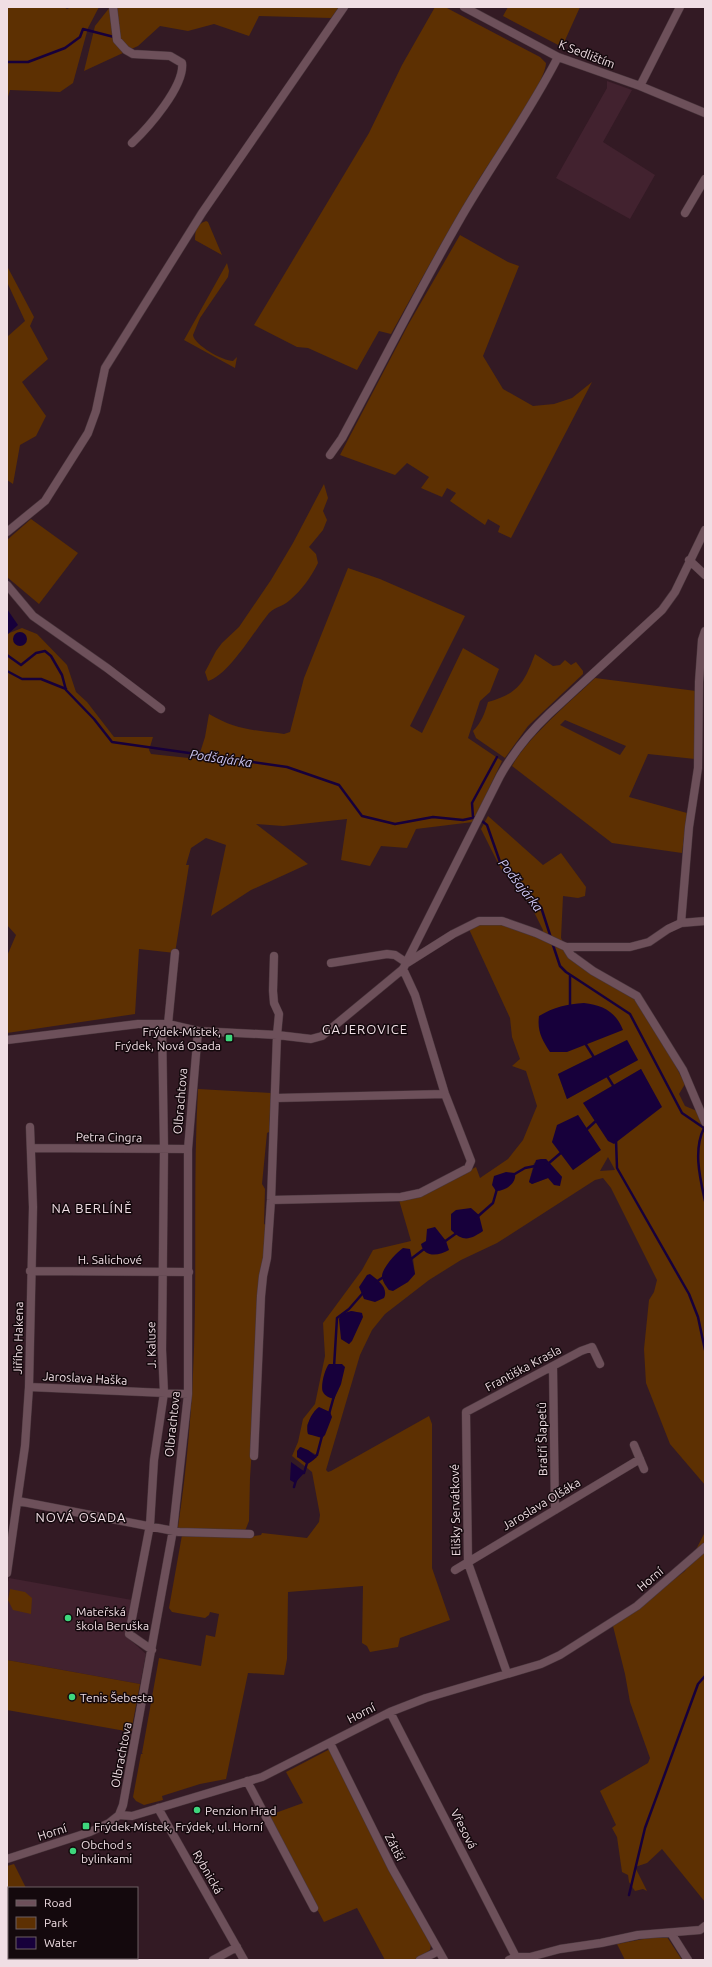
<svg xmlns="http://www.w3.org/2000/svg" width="712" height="1967" font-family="Ubuntu,sans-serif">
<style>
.built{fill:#42222f}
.green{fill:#5d3002;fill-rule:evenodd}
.water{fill:#17003b}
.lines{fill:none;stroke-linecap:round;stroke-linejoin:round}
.stream{stroke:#17003b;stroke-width:2.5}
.minor-casing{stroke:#49353c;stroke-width:9}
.minor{stroke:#6d505a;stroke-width:8}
.poi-dot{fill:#3ed77d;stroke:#14090d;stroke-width:1.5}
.labels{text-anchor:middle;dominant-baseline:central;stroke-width:3;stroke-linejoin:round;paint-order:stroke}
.street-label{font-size:12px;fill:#f0dee4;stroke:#14090d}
.poi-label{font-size:12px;fill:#f0dee4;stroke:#14090d;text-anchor:start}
.water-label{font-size:13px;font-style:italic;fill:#cdc6f3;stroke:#14090d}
.neighbourhood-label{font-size:13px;letter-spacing:1px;fill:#f0dee4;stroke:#14090d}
</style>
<rect width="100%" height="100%" fill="#331a24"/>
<path class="built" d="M 607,81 L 632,90 L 603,142 L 655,175 L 630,219 L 556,178 L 607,88 Z
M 9,1578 L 132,1600 L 126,1636 L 146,1654 L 140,1684 L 7,1660 L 7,1586 Z"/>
<path class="green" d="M 7,7 L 64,7 L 67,9 L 71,7 L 99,7 L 88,28 L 73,83 L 60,92 L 10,90 L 7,100 Z
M 110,7 L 339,7 L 331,18 L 259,16 L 249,36 L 214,24 L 188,31 L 160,26 L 138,46 L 84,71 L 95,26 Z
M 435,7 L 445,7 L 540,57 L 546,63 C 546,83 491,159 478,181 C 448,231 419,283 391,334 L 379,331 L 357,370 L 308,348 L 297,347 L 254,325 L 369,133 L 402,65 Z
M 508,7 L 580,7 L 562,47 L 503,16 Z
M 206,221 L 208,222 L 222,255 L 195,240 C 195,230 196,225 206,221 Z
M 460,235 L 508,262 L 519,266 L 483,356 L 503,389 L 533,406 L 554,404 L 572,398 L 592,382 L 511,538 L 498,532 L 500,526 L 488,519 L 485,525 L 450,501 L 456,493 L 447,488 L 442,497 L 421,488 L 429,477 L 407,463 L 395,475 L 340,455 L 408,325 Z
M 227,263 L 229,271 L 228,277 L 200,318 L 193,335 C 194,345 223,361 233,361 L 237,357 L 235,368 L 184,340 Z
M 7,266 L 34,317 L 30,326 L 48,359 L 22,382 L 46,416 L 36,436 L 20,445 L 13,484 L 7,480 L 7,337 L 25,321 L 7,282 Z
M 324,484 L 328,498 L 323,511 L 327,520 L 323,530 L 309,547 L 316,554 L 318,563 C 311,577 302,590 290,600 C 284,606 275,607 269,613 C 255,630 228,676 208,681 L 205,672 L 216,651 L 222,643 L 239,627 L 271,580 L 293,543 Z
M 31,519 L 78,553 L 39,604 L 7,577 L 7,540 Z
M 348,568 L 380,579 L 465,616 L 410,726 L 422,733 L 463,648 L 499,669 L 490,692 L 480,701 L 468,738 L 502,761 L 473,822 L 416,829 L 407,848 L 381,846 L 370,866 L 341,860 L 347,819 L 283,826 L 256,824 L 308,864 L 251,890 L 211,916 L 226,845 L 206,838 L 191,848 L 186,865 L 189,865 L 175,953 L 139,949 L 135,1014 L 7,1033 L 7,956 L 16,935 L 7,925 L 7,634 L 22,628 L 37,634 L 67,665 L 76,692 L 87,702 L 114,737 L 153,737 L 149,750 L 151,754 L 198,759 L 205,737 L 209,714 C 236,730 254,730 284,734 L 290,732 L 304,678 Z
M 535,654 L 553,666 L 560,665 L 565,660 L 571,665 L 576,662 L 583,671 L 583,674 L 528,726 L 505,758 L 476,738 L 473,731 C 481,723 485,713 488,702 C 519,693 524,683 535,654 Z
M 595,678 L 696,691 L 695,759 L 648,754 L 629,797 L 687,813 L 682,853 L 612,843 L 512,766 C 528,737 570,702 595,678 ZM 565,720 L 626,746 L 620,755 L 560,725 Z
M 488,816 L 543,865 L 561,853 L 586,887 L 585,896 L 578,898 L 563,896 L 561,938 L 566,948 L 586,964 L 638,994 L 685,1084 L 679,1094 L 685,1106 L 697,1111 L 705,1120 L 705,1485 L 670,1444 L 646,1383 L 644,1349 L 649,1300 L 654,1292 L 657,1280 L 611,1188 L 603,1178 L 595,1180 L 497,1243 L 461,1260 L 429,1280 L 385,1314 L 372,1330 L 360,1355 L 326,1470 L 328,1472 L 331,1471 L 429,1416 L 432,1424 L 432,1568 L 450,1620 L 400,1638 L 398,1647 L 370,1652 L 367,1646 L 362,1643 L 363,1586 L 288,1592 L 287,1659 L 284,1675 L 248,1673 L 226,1779 L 200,1784 L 162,1796 L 163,1800 L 144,1805 L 136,1801 L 133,1797 L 141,1754 L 143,1754 L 142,1753 L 159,1658 L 201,1666 L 206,1635 L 215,1637 L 219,1614 L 210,1612 L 209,1615 L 205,1618 L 172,1612 L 169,1608 L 182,1535 L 248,1537 L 261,1535 L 262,1533 L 307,1538 L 319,1522 L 320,1515 L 312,1472 L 292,1456 L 298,1442 L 303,1419 L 315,1404 L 325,1356 L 323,1323 L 362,1270 L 373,1250 L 411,1241 L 399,1200 L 431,1191 L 476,1167 L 480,1178 L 508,1159 L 523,1140 L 537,1106 L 526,1071 L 512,1066 L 520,1059 L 512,1037 L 510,1018 L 468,927 L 497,921 L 540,937 L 543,930 L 524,892 L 501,869 L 481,829 ZM 627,1040 L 638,1060 L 567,1099 L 558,1074 ZM 641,1069 L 661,1107 L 583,1103 ZM 578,1115 L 600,1150 L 573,1170 L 552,1142 ZM 608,1157 L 615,1170 L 600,1171 ZM 546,1159 L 562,1177 L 548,1178 L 532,1184 L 529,1182 L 534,1163 ZM 413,1258 L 415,1274 L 389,1290 C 373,1265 393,1263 413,1258 ZM 351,1311 L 362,1313 L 349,1344 L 341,1339 ZM 329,1364 L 342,1364 L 341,1384 L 334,1399 ZM 315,1411 L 312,1435 L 308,1434 L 307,1425 ZM 301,1447 L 317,1455 L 308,1464 L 297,1457 Z
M 198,1089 L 271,1093 L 269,1132 L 267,1133 L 262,1184 L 265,1189 L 264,1224 L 266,1225 L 250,1478 L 249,1521 L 245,1531 L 180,1530 L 178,1527 C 187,1468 192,1408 194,1349 C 197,1263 193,1176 198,1089 Z
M 705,1532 L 705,1902 L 662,1849 L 647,1863 L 635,1867 L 647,1891 L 643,1889 L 635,1891 L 629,1882 L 628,1875 L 622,1872 L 617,1837 L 612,1828 L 616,1825 L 600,1791 L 648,1763 L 650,1758 L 630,1702 L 625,1674 L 613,1626 L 685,1571 Z
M 10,1589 L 25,1592 L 32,1598 L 31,1614 L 13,1610 L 8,1600 Z
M 7,1660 L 140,1684 L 131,1732 L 7,1710 Z
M 330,1749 L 431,1944 L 430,1950 L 416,1960 L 385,1960 L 357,1908 L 324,1922 L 267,1816 L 303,1803 L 286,1772 Z
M 14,1864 L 26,1888 L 9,1888 L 9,1946 L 7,1942 L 7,1866 Z
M 654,1937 L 667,1937 L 682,1960 L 625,1960 L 617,1944 Z
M 14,1958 L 105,1958 L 106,1960 L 15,1960 Z"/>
<path class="water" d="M 7,609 L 18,625 L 8,634 L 7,634 Z
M13 639a7 7 0 1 1 14 0a7 7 0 1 1-14 0Z
M 584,1003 C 603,1005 616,1012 623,1030 L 567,1052 L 550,1052 C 542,1040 537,1031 539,1016 C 554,1007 567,1004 584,1003 Z
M 627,1040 L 638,1060 L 567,1099 L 558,1074 Z
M 641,1069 L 662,1107 L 614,1144 L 608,1141 L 583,1103 Z
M 578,1115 L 601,1150 L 573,1170 L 552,1142 L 557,1125 Z
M 541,1159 L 546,1159 L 562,1177 L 560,1186 L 554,1185 L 548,1178 L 532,1184 L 529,1182 L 536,1160 Z
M 506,1172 L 515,1173 C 517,1183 506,1191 496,1191 L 492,1185 L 494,1176 Z
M 471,1208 L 479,1215 L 483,1231 C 470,1240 463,1242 451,1230 L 451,1214 L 456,1210 Z
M 435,1227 L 446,1241 L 449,1250 C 439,1256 424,1258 421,1244 L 426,1241 L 427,1229 Z
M 403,1248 L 410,1249 L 415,1274 L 408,1282 L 393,1291 L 389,1290 C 386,1286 382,1281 382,1276 C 382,1268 397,1252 403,1248 Z
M 370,1274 C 377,1279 389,1288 384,1298 L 375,1302 L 364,1299 L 359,1287 L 367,1275 Z
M 351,1311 L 362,1313 L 363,1317 L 352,1341 L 349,1344 L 341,1339 L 339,1319 L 341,1314 Z
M 329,1364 L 342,1364 L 345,1367 L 341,1384 L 334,1399 C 330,1398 325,1396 323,1392 C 320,1387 325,1368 329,1364 Z
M 319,1407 L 330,1412 L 332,1417 L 325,1435 L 322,1438 L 308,1434 C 305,1425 312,1412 319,1407 Z
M 300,1447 L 308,1450 L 317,1457 C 305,1467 309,1464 297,1457 L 297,1451 Z
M 291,1462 L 305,1472 L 295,1483 L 290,1480 Z"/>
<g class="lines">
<path class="stream" d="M 7,62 L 28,62 L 65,48 L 80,37 L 83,29 L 114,37
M 7,655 L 21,665 L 36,653 L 45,651 L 51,656 L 62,675 L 66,690 L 94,719 L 112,742 L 287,767 L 339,785 L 362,816 L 395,824 L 433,817 L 463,820 L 477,817 L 487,825 L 500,862 L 541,907 L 551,938
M 7,671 L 22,679 L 41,679 L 66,689
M 473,817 L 472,803 L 497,757
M 552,942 L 560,966 L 566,972 L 630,1014 L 682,1113 L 704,1128 C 693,1150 700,1178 705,1201
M 570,1007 L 570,975
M 585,1043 L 595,1059
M 606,1074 L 614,1087
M 586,1130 L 597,1120
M 616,1140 L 617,1168 L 689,1294 L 698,1317 L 705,1350
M 546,1164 L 549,1163 L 563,1151
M 513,1175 L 525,1168 L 535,1166
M 476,1218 L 493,1203 L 497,1189
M 444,1242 L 458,1232
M 411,1259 L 424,1249
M 376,1282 L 385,1276
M 334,1367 L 337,1318 L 349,1309 L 363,1293
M 329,1414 L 334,1396
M 314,1457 L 317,1455 L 322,1436
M 304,1473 L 307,1463
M 294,1487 L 296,1480
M 629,1895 L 645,1828 L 698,1684 L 705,1676"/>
<defs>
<path id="minor" d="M 113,7 L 117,40 L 126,50 L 133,54 L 170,56 L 182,63 C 185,86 148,128 132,143
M 464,7 L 558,57 L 640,86 L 705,113
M 640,86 L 680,7
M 685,213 L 705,179
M 330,455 L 342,438 C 381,366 418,292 459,221 C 491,165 529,114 558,57
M 7,532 L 45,501 L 88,433 L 96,411 L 105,368 L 202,213 L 344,7
M 689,560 L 705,575
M 7,585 L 33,616 L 107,668 L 161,709
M 681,923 L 689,827 L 698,768 L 699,682 L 702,640 L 705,631
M 566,947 L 571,955 L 593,971 L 637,996 L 683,1070 L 705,1122
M 331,963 L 387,954 L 395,955 L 407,963 L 453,934 L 479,921 L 502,921 L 536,933 L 566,947 L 630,947 L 649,942 L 668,929 L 681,923 L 705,921
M 168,1024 L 175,953
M 7,1040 L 138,1024 L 168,1024 L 198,1031 L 277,1035 L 311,1039 L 322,1036 L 403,969 L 500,776 C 513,753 530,732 549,714 L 662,610 L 675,592 L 705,530
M 276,1098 L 445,1094
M 31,1148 L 188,1149
M 271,1200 L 401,1197 L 420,1193 L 468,1168 L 471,1161 L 445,1094 L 415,995 L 403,969
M 30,1271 L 189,1272
M 553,1367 L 555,1510
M 29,1387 L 188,1394
M 634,1445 L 644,1469
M 254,1456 L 261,1296 L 263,1276 L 267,1258 L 271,1200 L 277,1035 L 279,1014 L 274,1003 L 273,991 L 274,956
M 18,1501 L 179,1532 L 250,1534
M 455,1570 L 640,1459
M 7,1573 L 25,1446 L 29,1387 L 33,1207 L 30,1127
M 152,1650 L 129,1634 L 150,1525 L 154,1460 L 164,1393 L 162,1350 L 164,1149 L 162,1024
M 507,1673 L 468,1563 L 466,1412 L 581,1351 L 592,1347 L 600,1364
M 390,1712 L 516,1957
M 330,1743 L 392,1868 L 444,1960
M 247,1781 L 314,1908
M 158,1808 L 244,1960
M 119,1815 L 132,1816 L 262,1777 L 390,1712 L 426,1698 L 541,1664 L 560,1655 L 637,1606 L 705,1547
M 7,1859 L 90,1832 L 109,1823 L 119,1815 L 123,1805 L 173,1530 L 188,1394 L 188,1149 L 198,1031
M 671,1933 L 688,1960
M 213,1960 L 237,1947
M 420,1960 L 439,1951
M 509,1960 L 516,1957 L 530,1957 L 560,1949 L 601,1943 L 638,1935 L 700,1930 L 705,1926"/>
</defs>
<use href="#minor" class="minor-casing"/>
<use href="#minor" class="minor"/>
</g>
<g class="poi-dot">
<rect x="225" y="1034" width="8" height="8" rx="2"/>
<circle cx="68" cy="1618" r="4"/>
<circle cx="72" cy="1697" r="4"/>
<circle cx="197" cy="1810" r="4"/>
<rect x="82" y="1822" width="8" height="8" rx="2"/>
<circle cx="73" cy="1851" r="4"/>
</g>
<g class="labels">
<g class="street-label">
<text transform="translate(587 54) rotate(21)">K Sedlištím</text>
<text transform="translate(180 1101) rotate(-85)">Olbrachtova</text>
<text transform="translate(109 1137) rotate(1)">Petra Cingra</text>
<text x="110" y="1259">H. Salichové</text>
<text transform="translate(18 1338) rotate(-89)">Jiřího Hakena</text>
<text transform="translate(151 1345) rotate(-91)">J. Kaluse</text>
<text transform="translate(523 1368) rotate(-28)">Františka Krasla</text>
<text transform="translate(85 1378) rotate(3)">Jaroslava Haška</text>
<text transform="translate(172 1424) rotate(-84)">Olbrachtova</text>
<text transform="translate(542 1439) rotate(-91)">Bratří Šlapetů</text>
<text transform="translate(541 1504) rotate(-31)">Jaroslava Olšáka</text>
<text transform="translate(455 1510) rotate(-91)">Elišky Servátkové</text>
<text transform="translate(650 1579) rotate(-40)">Horní</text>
<text transform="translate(361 1713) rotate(-27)">Horní</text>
<text transform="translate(121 1755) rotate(-79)">Olbrachtova</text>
<text transform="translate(464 1829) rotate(63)">Vřesová</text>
<text transform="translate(52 1832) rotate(-18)">Horní</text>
<text transform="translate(395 1847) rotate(63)">Zátiší</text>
<text transform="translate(208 1872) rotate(60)">Rybnická</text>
</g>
<g class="poi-label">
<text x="221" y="1031" text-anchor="end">Frýdek-Místek,<tspan x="221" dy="14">Frýdek, Nová Osada</tspan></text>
<text x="76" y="1611">Mateřská<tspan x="76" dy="14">škola Beruška</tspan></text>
<text x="80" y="1697">Tenis Šebesta</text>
<text x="205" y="1810">Penzion Hrad</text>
<text x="94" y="1826">Frýdek-Místek, Frýdek, ul. Horní</text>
<text x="81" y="1844">Obchod s<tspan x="81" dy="14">bylinkami</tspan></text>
</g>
<g class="water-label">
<text transform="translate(221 758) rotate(8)">Podšajárka</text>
<text transform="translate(521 885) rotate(52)">Podšajárka</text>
</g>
<g class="neighbourhood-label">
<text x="365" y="1029">GAJEROVICE</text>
<text x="92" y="1208">NA BERLÍNĚ</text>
<text x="81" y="1517">NOVÁ OSADA</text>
</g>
</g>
<rect width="712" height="1967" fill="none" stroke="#f0dee4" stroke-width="16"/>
<rect x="8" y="1887" width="130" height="72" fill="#14090d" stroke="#6c5e63"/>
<rect x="16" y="1900" width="20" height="6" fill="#6d505a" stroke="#6c5e63"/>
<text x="44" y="1907" font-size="12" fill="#f0dee4">Road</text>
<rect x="16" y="1917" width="20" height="12" fill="#5d3002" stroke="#6c5e63"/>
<text x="44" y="1927" font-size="12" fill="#f0dee4">Park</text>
<rect x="16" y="1937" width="20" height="12" fill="#17003b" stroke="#6c5e63"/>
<text x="44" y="1947" font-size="12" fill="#f0dee4">Water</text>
</svg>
